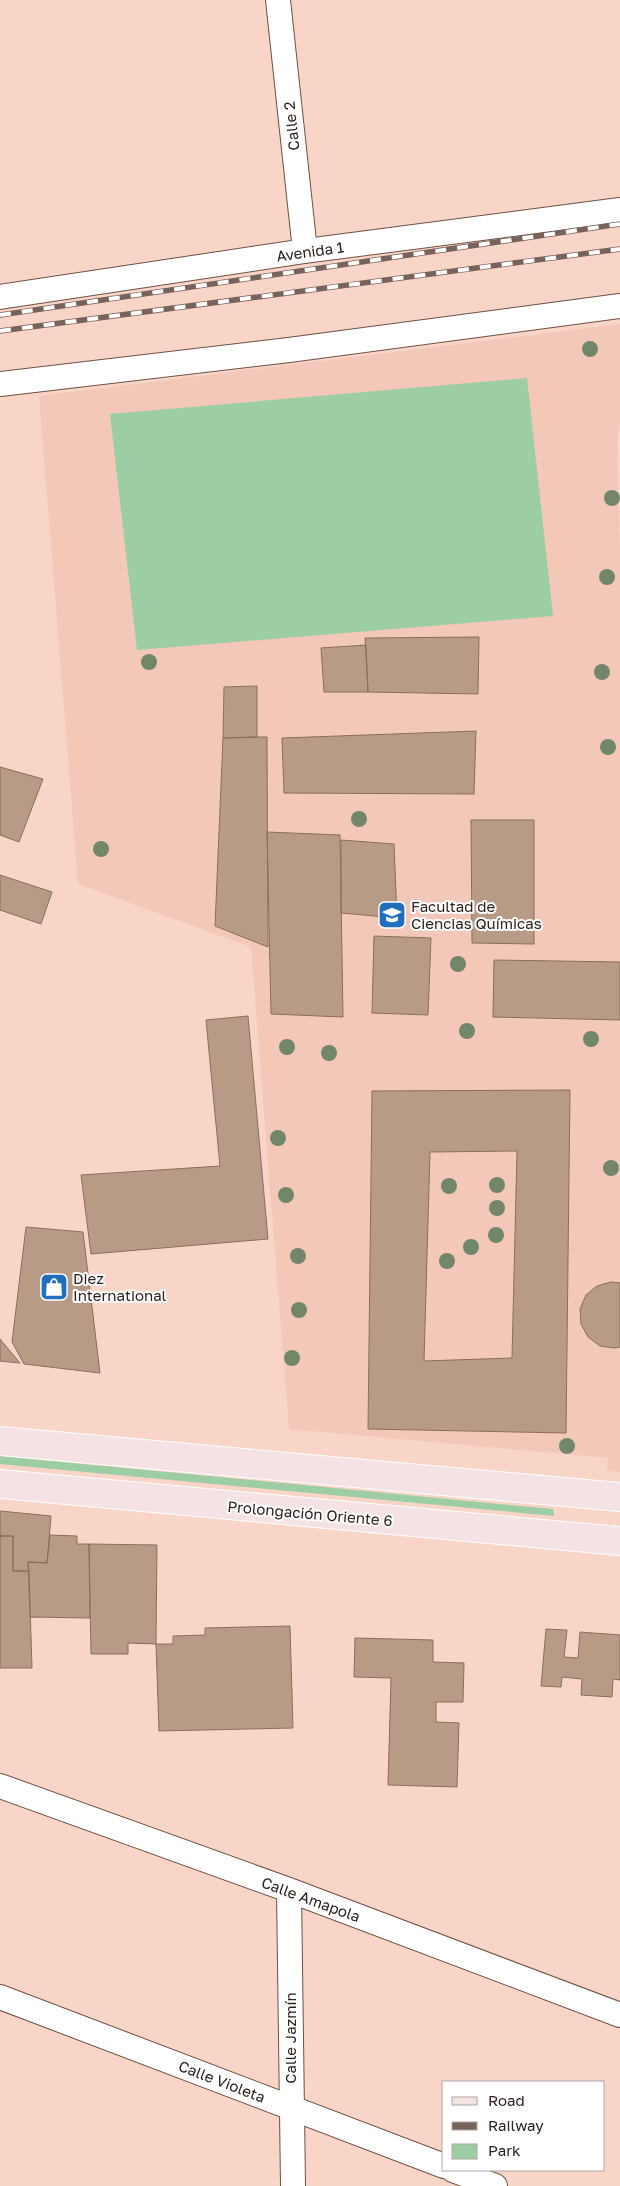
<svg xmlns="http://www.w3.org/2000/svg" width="620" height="2186" font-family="'Golos Text',sans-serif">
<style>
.built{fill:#f3c8b9}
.green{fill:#9ccda3}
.building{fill:#b89b87;stroke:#8a6e5c;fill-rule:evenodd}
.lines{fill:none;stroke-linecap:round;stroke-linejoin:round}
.minor-casing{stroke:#6f5146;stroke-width:26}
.primary-casing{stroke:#fff;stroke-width:30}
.minor{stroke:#fff;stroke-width:24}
.primary{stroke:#f4e2e4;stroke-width:28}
.rail-casing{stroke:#78635c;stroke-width:5.5}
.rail{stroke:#fff;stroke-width:4;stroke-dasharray:11;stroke-linecap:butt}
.tree{fill:#728769}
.labels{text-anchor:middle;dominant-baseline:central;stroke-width:4;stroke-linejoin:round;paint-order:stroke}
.street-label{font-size:15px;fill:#2e211d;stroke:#fff}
.poi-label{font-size:15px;fill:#2e211d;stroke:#fff;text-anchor:start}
</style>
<rect width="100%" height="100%" fill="#f9d5c8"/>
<path class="built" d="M 620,324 L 620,421 L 617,437 L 620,551 L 620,1472 L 607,1471 L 608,1458 L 289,1429 L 251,947 L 78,884 L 39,396 Z"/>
<path class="green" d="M 527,378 L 553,616 L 137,650 L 110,414 Z
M 0,1456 L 553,1509 L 554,1516 L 0,1464 Z"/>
<path class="building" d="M 479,637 L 478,694 L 368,692 L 365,638 Z
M 366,645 L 368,692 L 324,692 L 321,648 Z
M 257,686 L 257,737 L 223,738 L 224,687 Z
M 476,731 L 474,794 L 284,793 L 282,738 Z
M 257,737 L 267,737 L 268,947 L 215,926 L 223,738 Z
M 0,767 L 43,779 L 19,842 L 0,835 Z
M 471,820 L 534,820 L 534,944 L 472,943 Z
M 267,832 L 340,835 L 343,1017 L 271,1014 Z
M 341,840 L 394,844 L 397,918 L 341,913 Z
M 0,875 L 52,892 L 41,924 L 0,910 Z
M 374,936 L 431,938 L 428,1015 L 372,1013 Z
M 494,960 L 620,962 L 620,1020 L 493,1017 Z
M 248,1016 L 268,1239 L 91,1254 L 81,1175 L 220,1166 L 206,1020 Z
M 570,1090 L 566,1433 L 368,1429 L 372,1091 ZM 517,1151 L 512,1358 L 424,1361 L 430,1152 Z
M 26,1227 L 83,1232 L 100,1373 L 24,1364 L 12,1342 Z
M 611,1282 L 620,1283 L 620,1347 L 614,1348 L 600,1346 L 588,1337 L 581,1324 L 580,1309 L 586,1295 L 597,1286 Z
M 0,1339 L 20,1363 L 0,1361 Z
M 0,1511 L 51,1516 L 47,1563 L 28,1562 L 29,1571 L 13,1571 L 13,1536 L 0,1536 Z
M 50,1535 L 77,1536 L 77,1544 L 89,1544 L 90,1618 L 30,1617 L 28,1562 L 47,1563 Z
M 0,1536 L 13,1536 L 13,1571 L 29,1571 L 32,1668 L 0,1668 Z
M 89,1544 L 157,1545 L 156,1644 L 128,1643 L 128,1654 L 91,1654 Z
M 290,1626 L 293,1728 L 159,1731 L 156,1644 L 173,1644 L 173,1636 L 205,1635 L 205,1628 Z
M 546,1629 L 567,1630 L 564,1657 L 578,1658 L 580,1632 L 620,1635 L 620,1680 L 613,1679 L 612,1697 L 581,1695 L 582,1679 L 562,1677 L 561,1687 L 541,1686 Z
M 355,1638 L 433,1640 L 433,1662 L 464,1663 L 463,1702 L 436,1702 L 436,1722 L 459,1723 L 457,1787 L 388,1785 L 391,1678 L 354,1677 Z"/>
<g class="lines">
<defs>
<path id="minor" d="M 278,0 L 305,251
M 0,297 L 305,251 L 620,210
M 0,384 L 289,350 L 620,306
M 0,1786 L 289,1890 L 620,2015
M 289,1890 L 293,2186
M 0,1997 L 444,2166
M 453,2170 L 495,2186"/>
<path id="primary" d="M 0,1441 L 620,1497
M 0,1484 L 620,1541"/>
</defs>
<use href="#minor" class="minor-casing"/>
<use href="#primary" class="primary-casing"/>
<use href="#minor" class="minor"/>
<use href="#primary" class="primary"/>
<defs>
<path id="rail" d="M 0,315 L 620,224
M 0,331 L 620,249"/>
</defs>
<use href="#rail" class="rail-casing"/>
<use href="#rail" class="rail"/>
</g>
<g class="tree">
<circle cx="590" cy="349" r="8"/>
<circle cx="612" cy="498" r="8"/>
<circle cx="607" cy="577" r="8"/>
<circle cx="149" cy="662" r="8"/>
<circle cx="602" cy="672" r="8"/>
<circle cx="608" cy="747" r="8"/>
<circle cx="359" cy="819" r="8"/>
<circle cx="101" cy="849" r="8"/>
<circle cx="458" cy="964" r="8"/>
<circle cx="467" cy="1031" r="8"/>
<circle cx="591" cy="1039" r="8"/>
<circle cx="287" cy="1047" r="8"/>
<circle cx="329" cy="1053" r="8"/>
<circle cx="278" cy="1138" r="8"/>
<circle cx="611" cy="1168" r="8"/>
<circle cx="497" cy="1185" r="8"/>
<circle cx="449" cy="1186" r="8"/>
<circle cx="286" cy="1195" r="8"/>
<circle cx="497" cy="1208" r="8"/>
<circle cx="496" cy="1235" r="8"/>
<circle cx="471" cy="1247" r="8"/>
<circle cx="298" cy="1256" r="8"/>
<circle cx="447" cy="1261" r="8"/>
<circle cx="299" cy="1310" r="8"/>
<circle cx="292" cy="1358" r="8"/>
<circle cx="567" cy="1446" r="8"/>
</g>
<defs>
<symbol id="university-square" viewBox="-11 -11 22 22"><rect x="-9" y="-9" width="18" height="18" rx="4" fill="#206fbe" stroke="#fff"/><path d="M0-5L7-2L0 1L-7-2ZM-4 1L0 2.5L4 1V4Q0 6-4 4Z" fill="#fff"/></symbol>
<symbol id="shop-square" viewBox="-11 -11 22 22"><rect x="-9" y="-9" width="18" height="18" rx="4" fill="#206fbe" stroke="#fff"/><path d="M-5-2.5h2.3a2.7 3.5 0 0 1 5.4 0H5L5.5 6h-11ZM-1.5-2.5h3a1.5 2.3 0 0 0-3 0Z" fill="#fff"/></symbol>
</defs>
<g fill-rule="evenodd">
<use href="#university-square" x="376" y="899" width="32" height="32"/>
<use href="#shop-square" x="38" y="1271" width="32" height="32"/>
</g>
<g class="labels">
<g class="street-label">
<text transform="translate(291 126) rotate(-96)">Calle 2</text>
<text transform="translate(310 251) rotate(-8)">Avenida 1</text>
<text transform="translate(310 1513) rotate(5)">Prolongación Oriente 6</text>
<text transform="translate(311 1899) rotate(20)">Calle Amapola</text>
<text transform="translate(290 2038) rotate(-90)">Calle Jazmín</text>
<text transform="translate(222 2081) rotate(21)">Calle Violeta</text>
</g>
<g class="poi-label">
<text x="411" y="906">Facultad de<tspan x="411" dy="17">Ciencias Químicas</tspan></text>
<text x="73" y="1278">Diez<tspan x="73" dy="17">International</tspan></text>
</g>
</g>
<rect x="442" y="2081" width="162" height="90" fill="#ffffff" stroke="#aba6a5"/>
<rect x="452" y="2097" width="25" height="8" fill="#f4e2e4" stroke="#aba6a5"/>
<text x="488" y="2106" font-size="15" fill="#2e211d">Road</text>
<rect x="452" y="2122" width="25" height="8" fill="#78635c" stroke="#aba6a5"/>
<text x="488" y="2131" font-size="15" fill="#2e211d">Railway</text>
<rect x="452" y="2144" width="25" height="15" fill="#9ccda3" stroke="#aba6a5"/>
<text x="488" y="2156" font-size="15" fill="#2e211d">Park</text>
</svg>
